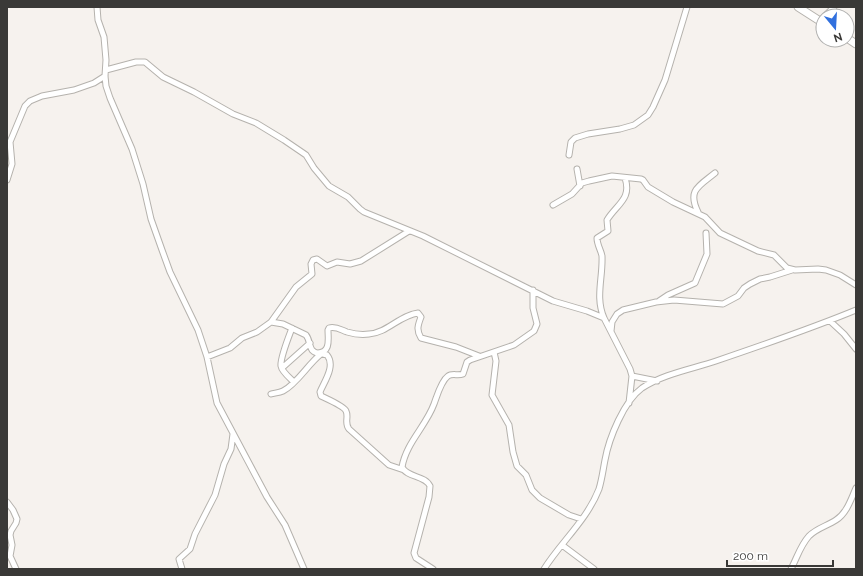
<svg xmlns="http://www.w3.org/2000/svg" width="863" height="576" font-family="Raleway,sans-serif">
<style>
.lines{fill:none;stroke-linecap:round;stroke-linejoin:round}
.minor-casing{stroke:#b5b2ad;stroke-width:7}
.highway-casing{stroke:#b5b2ad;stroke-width:9}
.minor{stroke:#fff;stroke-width:5}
.highway{stroke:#fff;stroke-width:7}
</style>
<rect width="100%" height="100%" fill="#f6f2ee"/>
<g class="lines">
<defs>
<path id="minor" d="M 97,7 L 98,20 L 104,37 L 106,60 L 105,76 L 106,86 L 110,98 L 132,149 L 143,184 L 151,219 L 162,250 L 170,272 L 198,330 L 207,357 L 217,403 L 267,497 L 285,525 L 304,569
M 825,16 L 834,7
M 106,70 L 136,62 L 145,62 L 163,77 L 194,92 L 233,114 L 256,123 L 284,140 L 306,155 L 314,168 L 329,186 L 348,197 L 360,209 L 364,212 L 423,236 L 553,301 L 587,311 L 604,318 L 630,369 L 632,376 L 629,403
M 569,155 L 571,142 L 575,138 L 588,134 L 620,129 L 634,125 L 648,115 L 653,107 L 665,80 L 687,7
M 577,169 L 580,186
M 7,180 L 12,164 L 10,142 L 25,106 L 30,101 L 42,96 L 74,90 L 94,83 L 105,76
M 553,205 L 572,194 L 582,183 L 589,181 L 612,176 L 641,179 L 643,180 L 648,187 L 673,202 L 705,217 L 720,233 L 758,251 L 774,255 L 787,268 L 795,270 L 818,269 L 826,270 L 840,275 L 856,285
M 698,212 C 687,190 699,186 715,173
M 659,301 L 668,295 L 695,283 L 707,254 L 706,233
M 604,318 C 595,297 603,278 602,256 C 601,250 597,245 597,238 L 608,231 L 607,220 C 617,204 632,199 625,178
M 830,321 L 844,334 L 856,349
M 271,322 L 283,324 L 306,335 C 310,340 309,346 312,350 C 314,352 315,353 318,353 C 331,352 328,339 328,330 L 329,328 C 336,326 341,330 347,332 C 354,334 362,335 369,334 C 387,333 400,315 418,313 L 421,317 C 418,325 416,330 421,338 L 456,347 L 479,356
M 292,328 C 289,336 280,358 281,366 C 282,372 290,378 294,382
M 611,331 L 612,322 L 617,314 L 623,310 L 656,302 L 674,300 L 723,304 L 738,296 L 744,288 L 750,284 L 760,279 L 770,277 L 792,270
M 494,352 L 496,361 L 492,395 L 509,425 L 513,452 L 517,466 L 526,475 L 532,490 L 540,498 L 569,515 L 581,519
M 319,353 L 327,355 C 336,366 324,382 320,392 L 321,396 C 327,399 344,406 346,411 C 349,417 344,423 349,429 L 389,465 L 404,470
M 207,357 L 230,348 L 242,338 L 257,332 L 271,322 L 296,287 L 312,274 L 311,264 L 313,260 L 317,259 L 327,266 L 337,262 L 350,264 L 361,261 L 409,231
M 282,368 L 310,343
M 632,376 L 657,381
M 271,394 C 274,393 279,393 283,391 C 297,384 308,364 321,354
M 7,502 L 13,510 L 17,519 L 16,523 L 11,531 L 10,535 L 12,545 L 10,556 L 16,569
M 562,545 L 594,569
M 182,569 L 179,559 L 190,549 L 195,534 L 215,495 L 224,464 L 231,449 L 233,434
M 433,569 L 416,558 L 414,553 L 429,497 L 430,486 C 425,475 407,478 402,467 C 406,443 426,426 434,404 C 437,396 441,381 448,376 C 452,373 458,376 463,374 L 467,362 L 470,360 L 514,345 L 534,331 L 537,324 L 533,308 L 533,290
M 544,569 C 561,542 587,520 599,489 C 602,479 603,470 605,460 C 609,438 624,401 642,388 C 663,374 692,369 716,361 C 763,345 810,329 856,310
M 791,569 C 797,558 800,546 809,536 C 817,528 827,526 836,520 C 847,513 851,499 856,488"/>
<path id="highway" d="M 798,7 L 823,23
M 847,38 L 856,44"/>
</defs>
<use href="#minor" class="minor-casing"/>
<use href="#highway" class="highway-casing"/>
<use href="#minor" class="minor"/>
<use href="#highway" class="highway"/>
</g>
<rect width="863" height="576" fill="none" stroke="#3a3937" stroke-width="16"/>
<g transform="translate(835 28) rotate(162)"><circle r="19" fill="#ffffff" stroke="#b0b0af"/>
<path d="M0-3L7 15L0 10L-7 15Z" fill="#3170de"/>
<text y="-6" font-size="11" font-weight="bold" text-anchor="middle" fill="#3a3937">N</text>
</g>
<path d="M727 560v6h106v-6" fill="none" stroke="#3a3937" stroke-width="2"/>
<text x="733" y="560" font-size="12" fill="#3a3937" stroke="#ffffff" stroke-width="3" paint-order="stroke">200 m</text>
</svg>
